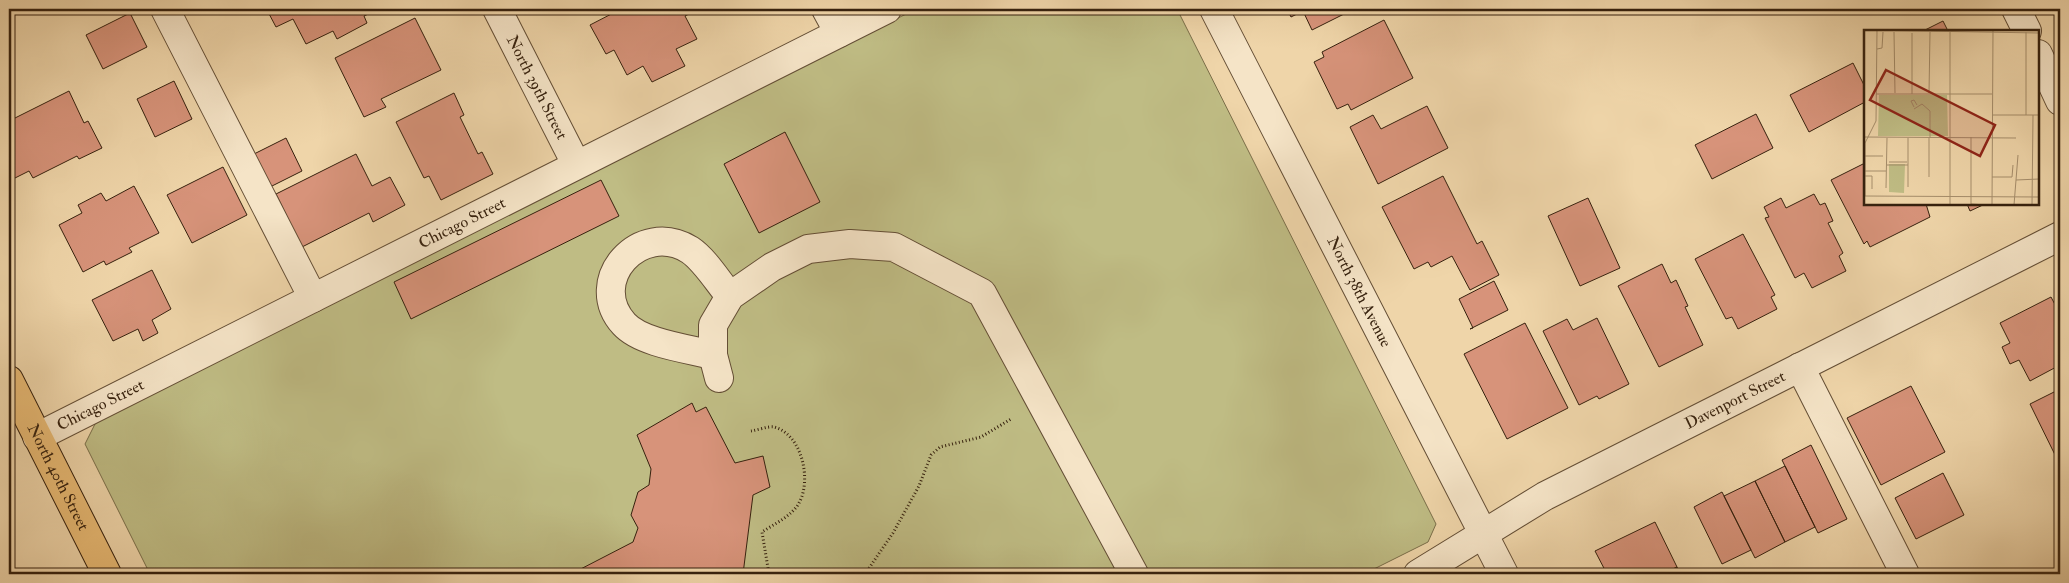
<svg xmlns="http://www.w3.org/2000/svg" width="2069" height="583" font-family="'IM FELL Double Pica',serif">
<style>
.green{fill:#bfbc84;stroke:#7a6e49}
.building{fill:#d7937a;stroke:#36210e}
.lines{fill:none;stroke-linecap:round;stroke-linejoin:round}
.minor-casing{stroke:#644e35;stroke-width:30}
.major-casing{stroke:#36210e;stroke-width:30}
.path{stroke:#36210e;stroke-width:3;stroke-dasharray:1 2.5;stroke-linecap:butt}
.minor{stroke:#f5e4c7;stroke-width:28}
.major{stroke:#e8ba74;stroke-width:28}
.labels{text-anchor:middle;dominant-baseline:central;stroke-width:4;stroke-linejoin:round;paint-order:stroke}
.street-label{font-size:16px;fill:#36210e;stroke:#f5e4c7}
.inset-road{fill:none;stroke:#a58d6b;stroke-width:1}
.view{fill:#8f2418;fill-opacity:0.15;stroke:#8f2418;stroke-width:2.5}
.inset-edge{fill:none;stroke:#36210e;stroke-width:2.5}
</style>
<rect width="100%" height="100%" fill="#efd5a9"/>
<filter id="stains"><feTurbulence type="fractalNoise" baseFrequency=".004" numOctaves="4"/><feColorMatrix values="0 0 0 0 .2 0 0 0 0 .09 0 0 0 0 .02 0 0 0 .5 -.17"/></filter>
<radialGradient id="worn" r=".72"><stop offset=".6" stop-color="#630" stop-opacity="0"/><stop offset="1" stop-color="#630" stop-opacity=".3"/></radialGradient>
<path class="green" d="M 916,9 L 1177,9 L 1436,524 L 1428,542 L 1364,574 L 150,574 L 85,444 L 96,422 Z"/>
<path class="building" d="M 269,9 L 379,9 L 364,16 L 367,23 L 337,39 L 333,31 L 306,44 L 293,19 L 276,27 L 267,10 Z
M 621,9 L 699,9 L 685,16 L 697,39 L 676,49 L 685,66 L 652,82 L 643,66 L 627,75 L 614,50 L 606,54 L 590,25 Z
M 1287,9 L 1354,9 L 1312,30 L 1303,11 L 1291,17 Z
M 130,13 L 147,47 L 103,69 L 86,35 Z
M 415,18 L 441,70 L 381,99 L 386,107 L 364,117 L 335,58 Z
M 1384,20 L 1413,78 L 1351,110 L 1348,104 L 1337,109 L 1314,62 L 1324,57 L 1322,52 Z
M 1943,21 L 1948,31 L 1923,31 Z
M 1853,63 L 1865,87 L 1865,102 L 1809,132 L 1790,95 Z
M 174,81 L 192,119 L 155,137 L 137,99 Z
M 69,91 L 84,123 L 88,121 L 102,148 L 79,159 L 77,156 L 33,178 L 29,171 L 11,180 L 9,174 L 9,121 Z
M 454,93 L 464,115 L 460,117 L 478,154 L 482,152 L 493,174 L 441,200 L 429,176 L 424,178 L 396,122 Z
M 1427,106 L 1448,148 L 1378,184 L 1350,127 L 1373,115 L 1381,129 Z
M 1756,114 L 1773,148 L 1712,179 L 1695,145 Z
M 785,132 L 820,202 L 759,233 L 724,164 Z
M 286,138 L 302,171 L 268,188 L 252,155 Z
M 356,154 L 372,186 L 390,177 L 405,205 L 373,222 L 369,213 L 302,247 L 276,194 Z
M 1865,163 L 1865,204 L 1926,204 L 1930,217 L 1870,247 L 1867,241 L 1864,244 L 1831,180 Z
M 223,167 L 247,215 L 192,243 L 167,195 Z
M 1443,176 L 1477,244 L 1482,241 L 1499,275 L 1470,290 L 1452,256 L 1431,267 L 1428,262 L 1414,269 L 1382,207 Z
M 601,180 L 619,216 L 411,319 L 394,282 Z
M 134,186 L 159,233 L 129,248 L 132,252 L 106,265 L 104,261 L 83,272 L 59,225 L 82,213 L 78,205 L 101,193 L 106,201 Z
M 1814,194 L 1820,205 L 1825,203 L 1833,221 L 1828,223 L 1843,253 L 1839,256 L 1846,271 L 1812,288 L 1804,273 L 1795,278 L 1765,218 L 1769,217 L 1764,207 L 1781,198 L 1786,208 Z
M 1588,198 L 1620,268 L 1580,286 L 1548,216 Z
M 1967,204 L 1985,204 L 1970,211 Z
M 1743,234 L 1775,295 L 1771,297 L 1777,309 L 1738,329 L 1732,317 L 1726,319 L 1695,259 Z
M 1662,264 L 1671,283 L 1676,280 L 1688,306 L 1685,307 L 1703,345 L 1659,367 L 1618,286 Z
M 152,270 L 171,309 L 152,320 L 158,333 L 143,341 L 138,329 L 113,341 L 92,300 Z
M 1494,281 L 1508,310 L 1470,329 L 1473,328 L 1459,299 Z
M 2051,297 L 2060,314 L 2060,365 L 2030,381 L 2019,360 L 2010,364 L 2002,347 L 2010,343 L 2000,323 Z
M 1597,318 L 1629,384 L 1599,399 L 1597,396 L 1579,405 L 1543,331 L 1567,319 L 1573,330 Z
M 1525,323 L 1568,408 L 1507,439 L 1464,354 Z
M 1911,386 L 1945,452 L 1881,485 L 1847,418 Z
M 2060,389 L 2060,465 L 2030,404 Z
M 692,403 L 696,412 L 706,407 L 735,463 L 763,456 L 770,487 L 753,495 L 743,574 L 571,574 L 633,542 L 638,528 L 631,515 L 638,492 L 649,485 L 651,469 L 637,435 Z
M 1811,445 L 1847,519 L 1818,533 L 1782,460 Z
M 1785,466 L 1815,527 L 1785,542 L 1755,481 Z
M 1943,473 L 1964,515 L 1916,539 L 1895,498 Z
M 1755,481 L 1785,542 L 1755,558 L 1724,496 Z
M 1722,492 L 1751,550 L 1722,564 L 1694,507 Z
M 1655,522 L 1677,567 L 1663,574 L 1607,574 L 1595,551 Z
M 1677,567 L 1681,574 L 1663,574 Z"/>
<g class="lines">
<defs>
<g id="minor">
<path d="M 165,9 L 313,298"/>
<path id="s1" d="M 497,9 L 576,164"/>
<path d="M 826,9 L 839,33"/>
<path id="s2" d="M 1214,9 L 1504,574"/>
<path d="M 2016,9 L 2027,31"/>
<path d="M 2038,54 L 2060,101"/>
<path d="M 713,355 C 689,349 641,343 624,324 C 585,281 640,219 690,250 C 705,260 718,282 730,296"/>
<path d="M 1800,367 L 1905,574"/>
<path d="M 719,378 L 713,355 L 713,325 L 730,296 L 772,267 L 808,249 L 850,244 L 894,247 L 982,293 L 1134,574"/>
<path id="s3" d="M 37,437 L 887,9"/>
<path id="s4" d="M 1418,574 L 1545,496 L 2060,236"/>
</g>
<g id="major">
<path id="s5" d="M 9,380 L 107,574"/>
</g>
</defs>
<use href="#minor" class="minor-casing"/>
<use href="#major" class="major-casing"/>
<path class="path" d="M 751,431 C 758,430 768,426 774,427 C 802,434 812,480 799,503 C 792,516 774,524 762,532 L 769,574
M 865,574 L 893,533 L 919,486 L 931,455 L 940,447 L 981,437 L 1011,419"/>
<use href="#minor" class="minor"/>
<use href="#major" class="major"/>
</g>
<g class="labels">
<g class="street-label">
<text stroke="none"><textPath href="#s1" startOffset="88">North 39th Street</textPath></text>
<text stroke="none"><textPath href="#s3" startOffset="476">Chicago Street</textPath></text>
<text stroke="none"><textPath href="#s2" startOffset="318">North 38th Avenue</textPath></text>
<text stroke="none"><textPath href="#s4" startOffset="362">Davenport Street</textPath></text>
<text stroke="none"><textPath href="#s3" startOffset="71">Chicago Street</textPath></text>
<text stroke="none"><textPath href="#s5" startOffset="109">North 40th Street</textPath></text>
</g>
</g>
<g transform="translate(1864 30)">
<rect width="175" height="175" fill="#efd5a9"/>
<path d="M 15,65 L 83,65 L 84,106 L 14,106 ZM 25,134 L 41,134 L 40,163 L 25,162 Z" fill="#bfbc84"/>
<path class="inset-road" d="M 0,0 L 175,3M 30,2 L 31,63M 13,19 L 18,18 L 19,2M 65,63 L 66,2M 12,64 L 128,64M 48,64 L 48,3M 50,77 L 47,71 L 50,70 L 53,75M 50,79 L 58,74 L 66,81 L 66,108M 129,85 L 175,85M 162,85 L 162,2M 0,107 L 152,108M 44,108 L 44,157M 1,126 L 19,126M 25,132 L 43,132M 23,135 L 44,135M 1,141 L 22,141M 1,146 L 8,146 L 8,159M 65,147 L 65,108M 128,147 L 148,147 L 149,135M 152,150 L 175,149M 22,158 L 23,108M 0,166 L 175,167M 1,166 L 1,113 L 12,91 L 13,0M 107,174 L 122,175M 86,175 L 86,2M 107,175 L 107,107M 128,175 L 129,0M 150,175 L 154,125M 168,175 L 169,85"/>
<path class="view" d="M 22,40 L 131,95 L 116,126 L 6,70 Z"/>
<rect width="175" height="175" class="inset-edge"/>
</g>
<rect width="2069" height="583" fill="none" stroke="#efd5a9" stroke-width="30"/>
<rect x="10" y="10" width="2049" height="563" fill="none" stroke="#36210e" stroke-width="2.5"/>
<rect x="15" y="15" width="2039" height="553" fill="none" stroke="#36210e"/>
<rect width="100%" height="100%" filter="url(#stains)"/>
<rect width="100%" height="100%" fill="url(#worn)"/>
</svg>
